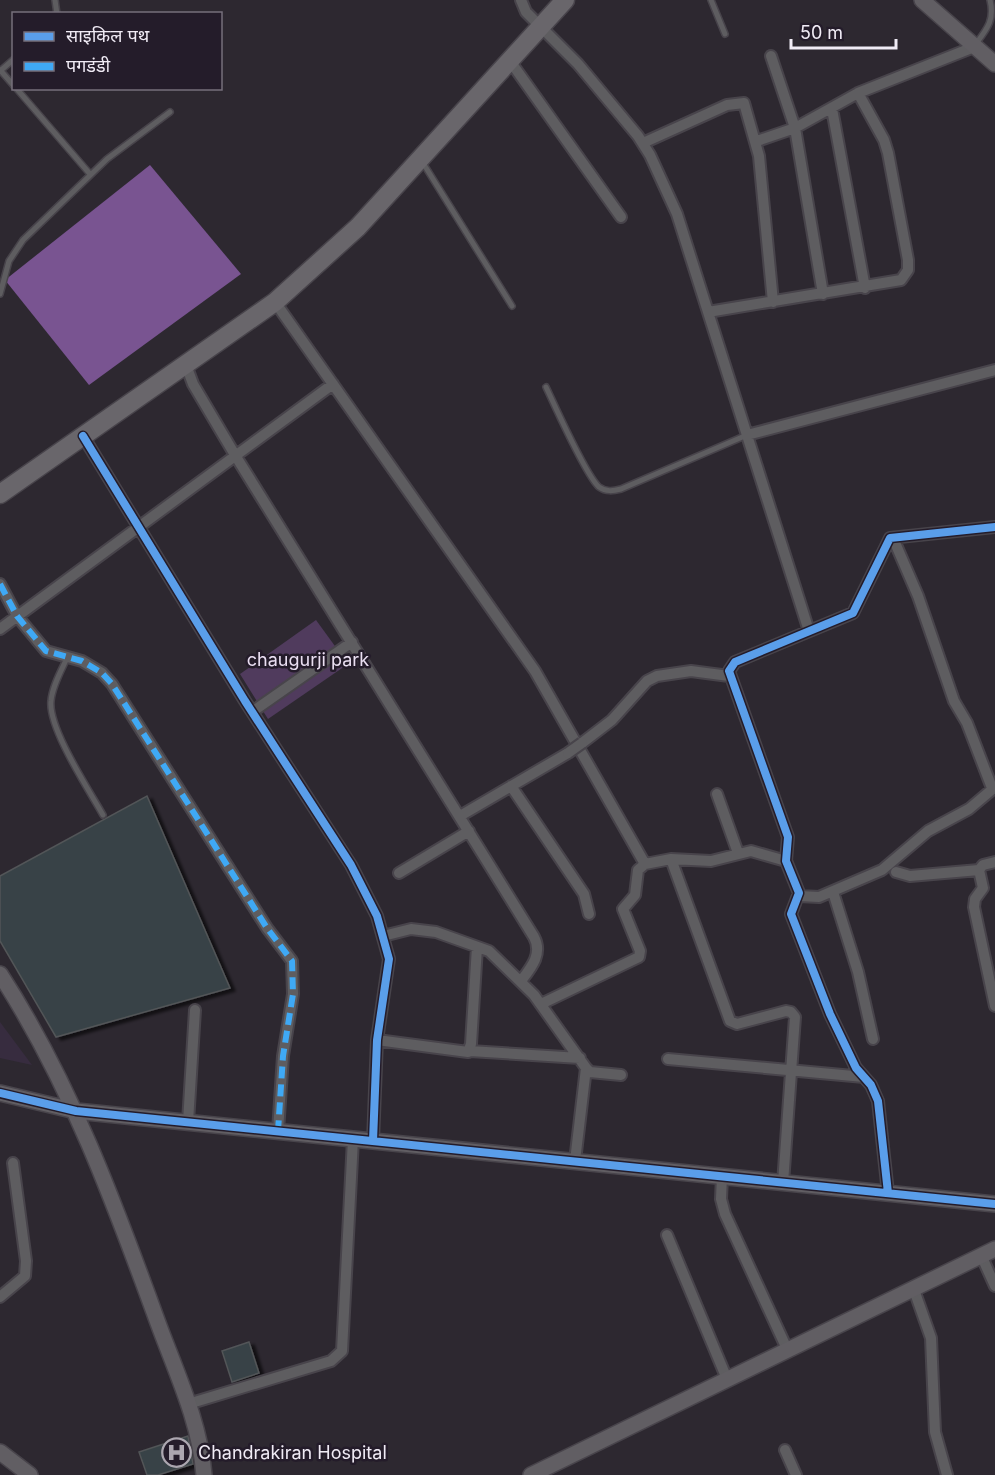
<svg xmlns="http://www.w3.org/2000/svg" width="995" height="1475" font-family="Inter,'Noto Sans Devanagari',sans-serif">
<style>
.built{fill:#372c3f}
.green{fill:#503b5d}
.water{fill:#795491}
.building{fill:#384346;stroke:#525558;stroke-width:1.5;filter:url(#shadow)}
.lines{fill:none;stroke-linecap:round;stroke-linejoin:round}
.lane-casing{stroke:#48444b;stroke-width:8}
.street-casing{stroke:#48444b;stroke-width:14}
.secondary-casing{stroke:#48444b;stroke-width:18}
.primary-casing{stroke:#48444b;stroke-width:21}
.lane{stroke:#5e5d60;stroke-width:5}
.street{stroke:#5e5d60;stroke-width:10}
.secondary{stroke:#615e63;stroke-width:15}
.primary{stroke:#69666b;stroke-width:18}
.street-bridge-casing{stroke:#48444b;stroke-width:14;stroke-linecap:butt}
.street-bridge{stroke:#5e5d60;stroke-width:10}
.quiet{stroke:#3fa9f5;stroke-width:6;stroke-dasharray:12 6;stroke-linecap:butt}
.cycleway-casing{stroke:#241c2a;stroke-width:11}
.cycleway{stroke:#5a9eea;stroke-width:8}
.labels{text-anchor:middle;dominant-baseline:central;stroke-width:5;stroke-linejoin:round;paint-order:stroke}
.park-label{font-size:18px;fill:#eadff2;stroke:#241c2a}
.poi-label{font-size:18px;fill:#f0ebf5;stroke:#241c2a;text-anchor:start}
</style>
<defs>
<filter id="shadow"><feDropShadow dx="5" dy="3" stdDeviation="1.5" flood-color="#0009"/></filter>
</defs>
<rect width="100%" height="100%" fill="#2d2830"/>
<path class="built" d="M 0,1022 L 32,1065 L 0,1058 Z"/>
<path class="green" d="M 316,620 L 348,664 L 268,719 L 240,674 Z"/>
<path class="water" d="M 150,165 L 241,274 L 89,385 L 5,280 Z"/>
<path class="building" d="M 147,796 L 230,988 L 56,1037 L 0,941 L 0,876 Z
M 249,1342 L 259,1373 L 232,1382 L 222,1351 Z
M 188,1436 L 193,1464 L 158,1475 L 147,1475 L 139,1452 Z"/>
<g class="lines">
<defs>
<path id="lane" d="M 55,0 L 57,14
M 711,0 L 725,34
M 975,45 C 987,29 995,20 990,0
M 0,70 L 14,86
M 0,71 L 14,59
M 16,88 L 90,174
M 423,163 L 512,306
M 0,294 L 9,261 L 23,240 L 107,159 L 170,112
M 546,387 C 555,406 586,476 599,487 C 606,492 613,491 621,489 L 747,435
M 67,658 C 61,671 52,687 51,701 C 48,728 89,790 103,815"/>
<path id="street" d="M 521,0 L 526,12 L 578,64 L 638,136 L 650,155 L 677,214 L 809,631
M 771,56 L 795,128 L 823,294
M 510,61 L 621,217
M 832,109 L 865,288
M 757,141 L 795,128 L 858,93 L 974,47
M 643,143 L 727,105 L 744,103 L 759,156 L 773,302
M 275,302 L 535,671 L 645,864
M 708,312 L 901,280 L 908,270 L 908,260 L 888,153 L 884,140 L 858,93
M 186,365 L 193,384 L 235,455 L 534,937 C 543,954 531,968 521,981
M 747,435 L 995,370
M 83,436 L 245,701 L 351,865 L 377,916 L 389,959 L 377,1040 L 373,1141
M 893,538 L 918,596 L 954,701 L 967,723 L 992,788
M 0,584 L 17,616 L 46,651 L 82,661 L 102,673 L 112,684 L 267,928 L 292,961 L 293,994 L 283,1056 L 278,1131
M 0,629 L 333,384
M 252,712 L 352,642
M 582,743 L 612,720 L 647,681 L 657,676 L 691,671 L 729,676
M 511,786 L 584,894 L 589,914
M 717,794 L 738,853
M 460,816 L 568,753
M 671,859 L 730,1021 L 737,1024 L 786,1011 L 791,1012 L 795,1017 L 783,1183
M 995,862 L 983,865 L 979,870 L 983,888 L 975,899 L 974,907 L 995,1006
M 896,872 L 910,876 L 979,870
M 399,873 L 469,831
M 833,892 L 858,972 L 873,1039
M 799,896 L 819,897 L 882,870 L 928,831 L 969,809 L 995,787
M 383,936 L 411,929 L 436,932 L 489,951 L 534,995 L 586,1068 L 575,1161
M 541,1004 L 639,957 L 640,951 L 623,909 L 635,895 L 638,870 L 645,864 L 671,859 L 711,861 L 751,851 L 786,861
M 377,1040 L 468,1052 L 471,1044 L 477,947
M 470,1051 L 580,1058
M 668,1059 L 864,1077
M 586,1068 L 590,1072 L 621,1075
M 188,1122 L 195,1010
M 722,1176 L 721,1199 L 725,1214 L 787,1349
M 888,1193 L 878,1101 L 871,1085 L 856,1068 L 830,1014 L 791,914 L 799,893 L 786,861 L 788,837 L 729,671 L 735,662 L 853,613 L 890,538 L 995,527
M 667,1235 L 727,1379
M 981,1255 L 995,1286
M 913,1287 L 931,1338 L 935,1432 L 947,1475
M 0,1297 L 25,1276 L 26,1261 L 13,1163
M 188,1404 L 331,1361 L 342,1351 L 353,1139
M 785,1450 L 796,1475"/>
<path id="secondary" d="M 922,0 L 995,64
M 0,974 C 70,1082 114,1202 158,1323 C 176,1372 200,1422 204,1475
M 0,1093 L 76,1111 L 995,1204
M 0,1452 L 30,1475
M 531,1475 L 995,1249"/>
<path id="primary" d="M 0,494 L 275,302 L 358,227 L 565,0"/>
</defs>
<use href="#lane" class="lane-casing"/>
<use href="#street" class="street-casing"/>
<use href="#secondary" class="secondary-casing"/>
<use href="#primary" class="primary-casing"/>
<use href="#lane" class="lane"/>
<use href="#street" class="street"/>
<use href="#secondary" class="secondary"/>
<use href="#primary" class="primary"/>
<defs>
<path id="street-bridge" d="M 568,753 L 582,743"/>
</defs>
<use href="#street-bridge" class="street-bridge-casing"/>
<use href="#street-bridge" class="street-bridge"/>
<path class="quiet" d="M 0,584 L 17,616 L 46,651 L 82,661 L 102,673 L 112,684 L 267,928 L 292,961 L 293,994 L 283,1056 L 278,1131"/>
<defs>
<path id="cycleway" d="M 83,436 L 245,701 L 351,865 L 377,916 L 389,959 L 377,1040 L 373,1141
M 0,1093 L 76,1111 L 995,1204
M 888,1193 L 878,1101 L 871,1085 L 856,1068 L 830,1014 L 791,914 L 799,893 L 786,861 L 788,837 L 729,671 L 735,662 L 853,613 L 890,538 L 995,527"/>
</defs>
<use href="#cycleway" class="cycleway-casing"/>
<use href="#cycleway" class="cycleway"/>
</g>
<defs>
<symbol id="hospital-ring" viewBox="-11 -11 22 22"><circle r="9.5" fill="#241c2a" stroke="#aca7b0" stroke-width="1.5"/><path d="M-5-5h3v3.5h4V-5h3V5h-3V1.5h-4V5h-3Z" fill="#aca7b0"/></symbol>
</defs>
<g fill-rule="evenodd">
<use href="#hospital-ring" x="160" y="1436" width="33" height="33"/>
</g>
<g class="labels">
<g class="park-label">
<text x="308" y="659">chaugurji park</text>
</g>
<g class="poi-label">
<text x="198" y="1452">Chandrakiran Hospital</text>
</g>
</g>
<rect x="12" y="12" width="210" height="78" fill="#241c2a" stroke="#766f7b" stroke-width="1.5"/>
<rect x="24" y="32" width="30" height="9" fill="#5a9eea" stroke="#766f7b" stroke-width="1.5"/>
<text x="66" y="42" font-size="18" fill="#f0ebf5">साइकिल पथ</text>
<rect x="24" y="62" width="30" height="9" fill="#3fa9f5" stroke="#766f7b" stroke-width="1.5"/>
<text x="66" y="72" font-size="18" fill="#f0ebf5">पगडंडी</text>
<path d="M791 39v9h105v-9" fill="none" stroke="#f0ebf5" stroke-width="3"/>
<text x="800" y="39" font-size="18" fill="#f0ebf5" stroke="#241c2a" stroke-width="4.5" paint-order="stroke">50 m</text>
</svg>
